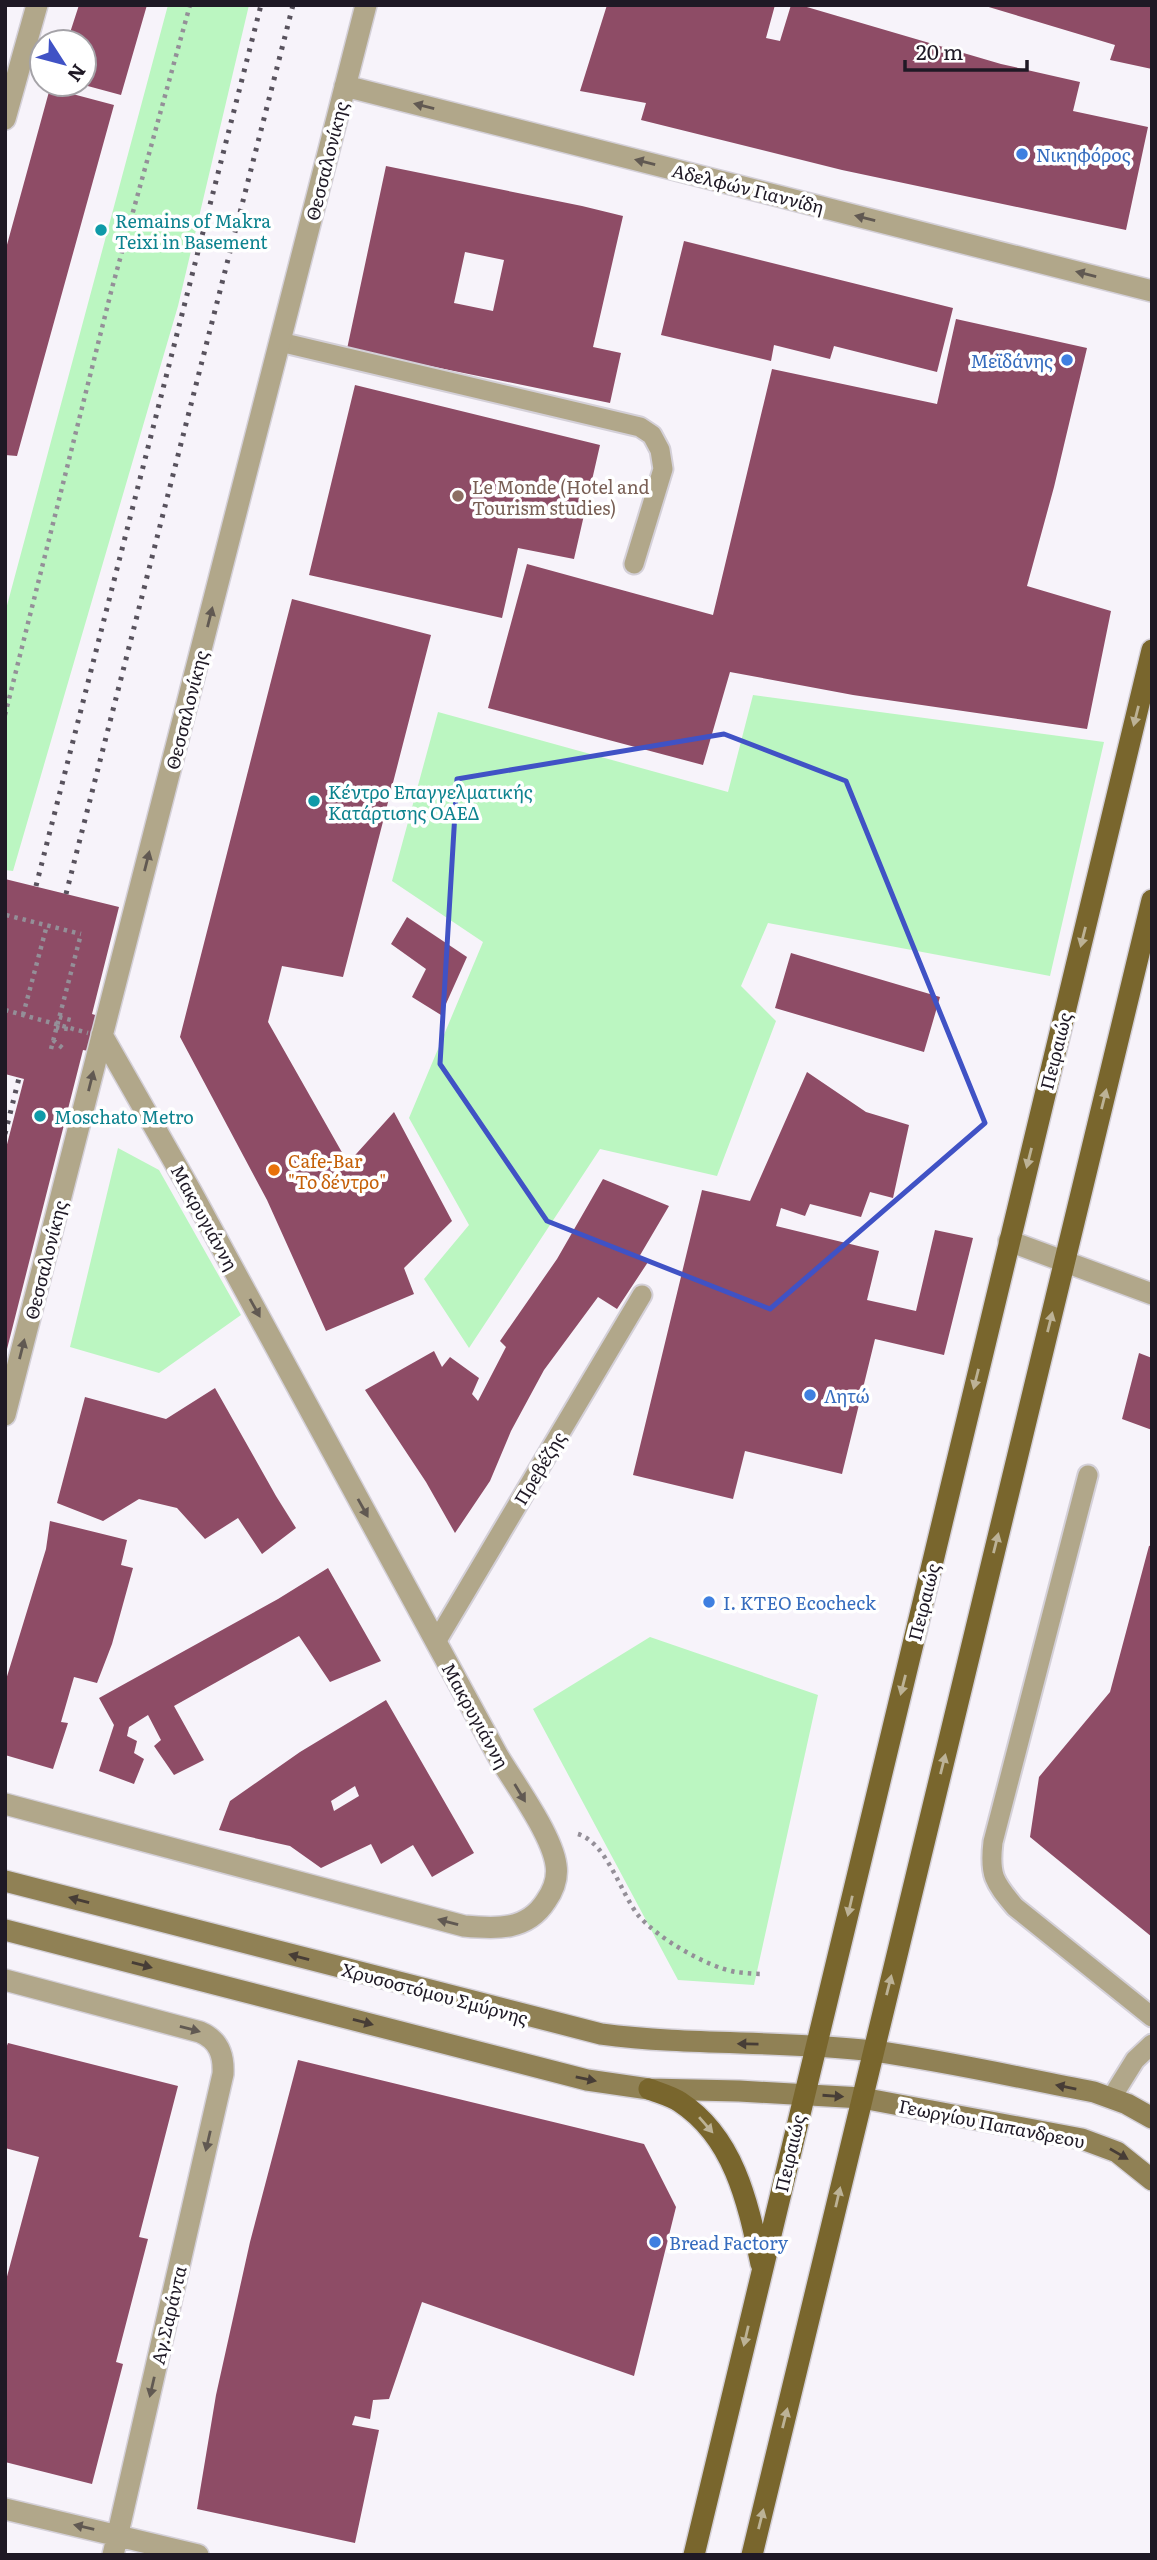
<svg xmlns="http://www.w3.org/2000/svg" width="1157" height="2560" font-family="Literata,serif">
<style>
.green{fill:#bbf6c1}
.building{fill:#8e4c66;fill-rule:evenodd}
.lines{fill:none;stroke-linecap:round;stroke-linejoin:round}
.lane-casing{stroke:#d4d0d8;stroke-width:23}
.street-casing{stroke:#d4d0d8;stroke-width:24}
.secondary-casing{stroke:#d4d0d8;stroke-width:24}
.primary-casing{stroke:#d4d0d8;stroke-width:24}
.path{stroke:#948f98;stroke-width:4.5;stroke-dasharray:3.5 5;stroke-linecap:butt}
.lane{stroke:#b1a78a;stroke-width:19}
.street{stroke:#b1a78a;stroke-width:21}
.secondary{stroke:#908155;stroke-width:21}
.primary{stroke:#79662d;stroke-width:21}
.rail{stroke:#58525d;stroke-width:5;stroke-dasharray:3.5 7;stroke-linecap:butt}
.path-bridge{stroke:#948f98;stroke-width:4.5;stroke-dasharray:3.5 5;stroke-linecap:butt}
.oneway{fill:#615952}
.oneway2{fill:#bcb296}
.oneway3{fill:#473d36}
.marked{fill:none;stroke:#4052c5;stroke-width:5;stroke-linejoin:round}
.shop-dot{fill:#3f7fe0;stroke:#fff;stroke-width:2.5}
.culture-dot{fill:#0f9aa8;stroke:#fff;stroke-width:2.5}
.education-dot{fill:#8d6e63;stroke:#fff;stroke-width:2.5}
.food-dot{fill:#e8710a;stroke:#fff;stroke-width:2.5}
.labels{text-anchor:middle;dominant-baseline:central;stroke-width:7;stroke-linejoin:round;paint-order:stroke}
.shop-label{font-size:18px;fill:#366cbe;stroke:#fff;text-anchor:start}
.street-label{font-size:18px;fill:#1f1925;stroke:#fff}
.culture-label{font-size:18px;fill:#0d838f;stroke:#fff;text-anchor:start}
.education-label{font-size:18px;fill:#785e54;stroke:#fff;text-anchor:start}
.food-label{font-size:18px;fill:#c56008;stroke:#fff;text-anchor:start}
</style>
<rect width="100%" height="100%" fill="#f7f3fa"/>
<path class="green" d="M 168,5 L 249,5 L 178,306 L 13,871 L 5,870 L 5,613 Z
M 753,695 L 1104,742 L 1050,976 L 768,923 L 741,986 L 776,1021 L 717,1176 L 600,1149 L 469,1348 L 424,1279 L 469,1225 L 409,1118 L 483,942 L 392,881 L 438,712 L 728,792 Z
M 118,1148 L 159,1170 L 241,1315 L 159,1373 L 70,1347 Z
M 650,1637 L 818,1695 L 754,1985 L 678,1980 L 533,1709 Z"/>
<path class="building" d="M 79,5 L 147,5 L 121,95 L 84,85 L 84,42 L 67,42 Z
M 607,5 L 775,5 L 766,38 L 780,41 L 791,5 L 800,5 L 1001,64 L 1080,82 L 1073,111 L 1148,127 L 1126,230 L 842,170 L 641,120 L 646,103 L 580,91 Z
M 982,5 L 1152,5 L 1152,69 L 1110,60 L 1115,45 Z
M 50,88 L 114,105 L 17,456 L 5,455 L 5,252 Z
M 386,166 L 582,206 L 623,216 L 593,347 L 621,353 L 610,403 L 347,349 ZM 465,252 L 504,260 L 493,311 L 454,303 Z
M 684,241 L 953,308 L 937,372 L 834,346 L 830,359 L 774,345 L 771,361 L 661,335 Z
M 956,319 L 1087,348 L 1054,487 L 1027,586 L 1111,611 L 1087,729 L 853,695 L 730,672 L 703,765 L 488,708 L 527,564 L 713,615 L 772,369 L 937,404 Z
M 355,385 L 600,445 L 574,559 L 518,548 L 502,618 L 309,575 Z
M 292,599 L 431,635 L 343,977 L 282,966 L 268,1022 L 348,1163 L 394,1112 L 452,1221 L 404,1268 L 414,1294 L 326,1331 L 267,1200 L 180,1037 Z
M 5,879 L 119,907 L 92,1014 L 105,1018 L 95,1052 L 83,1050 L 6,1353 L 5,1152 L 24,1079 L 5,1074 Z
M 407,917 L 467,957 L 441,1015 L 412,997 L 426,969 L 391,944 Z
M 791,953 L 940,997 L 924,1052 L 775,1008 Z
M 807,1072 L 866,1112 L 909,1125 L 893,1198 L 870,1192 L 861,1217 L 810,1204 L 805,1216 L 781,1208 L 776,1226 L 879,1251 L 867,1300 L 916,1311 L 935,1230 L 973,1238 L 944,1355 L 875,1339 L 842,1474 L 745,1451 L 733,1499 L 633,1475 L 702,1190 L 750,1201 Z
M 603,1179 L 669,1206 L 639,1257 L 648,1262 L 617,1309 L 598,1297 L 544,1370 L 511,1431 L 490,1481 L 455,1533 L 426,1482 L 365,1390 L 434,1351 L 442,1367 L 450,1357 L 479,1378 L 472,1394 L 478,1401 L 506,1347 L 500,1341 L 557,1259 Z
M 1139,1353 L 1152,1358 L 1152,1430 L 1122,1419 Z
M 215,1388 L 276,1496 L 296,1528 L 262,1554 L 238,1518 L 205,1539 L 177,1508 L 139,1499 L 103,1521 L 57,1503 L 85,1397 L 166,1419 Z
M 50,1521 L 127,1540 L 121,1565 L 133,1568 L 112,1644 L 97,1683 L 74,1677 L 61,1722 L 68,1723 L 53,1769 L 5,1755 L 5,1683 L 46,1549 Z
M 1152,1545 L 1152,1937 L 1030,1837 L 1039,1777 L 1110,1692 L 1149,1546 Z
M 328,1568 L 381,1661 L 330,1682 L 299,1636 L 174,1706 L 204,1760 L 174,1775 L 154,1746 L 161,1740 L 148,1715 L 129,1727 L 127,1736 L 137,1741 L 134,1753 L 144,1759 L 134,1784 L 99,1771 L 114,1725 L 99,1698 L 278,1599 Z
M 386,1700 L 474,1853 L 432,1877 L 413,1845 L 381,1864 L 371,1844 L 321,1868 L 290,1846 L 219,1830 L 230,1801 L 300,1752 ZM 355,1786 L 359,1796 L 334,1811 L 331,1801 Z
M 8,2043 L 178,2086 L 139,2237 L 148,2239 L 116,2362 L 123,2364 L 92,2484 L 5,2462 L 5,2284 L 39,2157 L 5,2148 L 5,2051 Z
M 298,2060 L 644,2144 L 676,2207 L 634,2376 L 422,2302 L 389,2399 L 373,2400 L 370,2419 L 355,2416 L 352,2425 L 379,2430 L 355,2543 L 197,2509 L 216,2395 L 250,2242 Z"/>
<g class="lines">
<defs>
<path id="lane" d="M 280,342 L 640,427 L 652,435 L 660,450 L 663,469 L 634,564
M 1088,1475 L 993,1842 C 989,1875 994,1882 1015,1907 L 1152,2017
M 436,1642 L 642,1295
M 1112,2097 L 1135,2060 L 1152,2044"/>
<path id="street" d="M 345,86 L 1152,291
M 5,119 L 37,5
M 1009,1241 L 1152,1294
M 5,1415 L 366,5
M 5,1804 L 464,1926 C 496,1929 527,1931 546,1901 C 553,1891 558,1878 556,1865 C 552,1835 515,1784 498,1756 L 192,1193 L 102,1035
M 5,1980 L 200,2032 C 219,2040 224,2055 223,2074 L 113,2555
M 5,2509 L 198,2555"/>
<path id="secondary" d="M 5,1881 L 601,2034 C 692,2046 782,2040 873,2051 C 947,2061 1020,2078 1094,2092 L 1127,2104 L 1152,2118
M 5,1930 L 587,2080 L 649,2089 L 739,2091 L 862,2098 L 1082,2139 L 1117,2152 L 1152,2180"/>
<path id="primary" d="M 649,2089 C 659,2093 671,2096 680,2102 C 735,2138 748,2204 761,2264
M 694,2555 L 1152,650
M 752,2555 L 1152,900"/>
</defs>
<use href="#lane" class="lane-casing"/>
<use href="#street" class="street-casing"/>
<use href="#secondary" class="secondary-casing"/>
<use href="#primary" class="primary-casing"/>
<path class="path" d="M 5,715 L 112,288 L 190,5
M 5,916 L 6,915
M 23,1015 L 47,925
M 59,1017 L 75,1021
M 56,1027 L 73,1030
M 53,1040 L 65,1050
M 51,1049 L 81,934
M 578,1834 C 607,1843 620,1892 638,1915 C 657,1938 707,1967 736,1972 C 745,1973 754,1974 763,1974"/>
<use href="#lane" class="lane"/>
<use href="#street" class="street"/>
<use href="#secondary" class="secondary"/>
<use href="#primary" class="primary"/>
<path class="rail" d="M 36,886 L 261,5
M 66,894 L 293,5
M 5,1134 L 19,1078"/>
<path class="path-bridge" d="M 6,915 L 81,934
M 5,1010 L 88,1033"/>
</g>
<defs><path id="oneway-solid" d="M-6-.8H1V-3.2L6.5 0L1 3.2V.8H-6Z" transform="scale(1.75)"/></defs>
<g class="oneway">
<use href="#oneway-solid" transform="translate(424 106) rotate(-166)"/>
<use href="#oneway-solid" transform="translate(645 162) rotate(-166)"/>
<use href="#oneway-solid" transform="translate(865 218) rotate(-166)"/>
<use href="#oneway-solid" transform="translate(1086 274) rotate(-166)"/>
<use href="#oneway-solid" transform="translate(210 617) rotate(-76)"/>
<use href="#oneway-solid" transform="translate(147 861) rotate(-76)"/>
<use href="#oneway-solid" transform="translate(91 1081) rotate(-76)"/>
<use href="#oneway-solid" transform="translate(255 1308) rotate(61)"/>
<use href="#oneway-solid" transform="translate(22 1349) rotate(-76)"/>
<use href="#oneway-solid" transform="translate(363 1508) rotate(61)"/>
<use href="#oneway-solid" transform="translate(520 1793) rotate(59)"/>
<use href="#oneway-solid" transform="translate(448 1922) rotate(-165)"/>
<use href="#oneway-solid" transform="translate(190 2029) rotate(15)"/>
<use href="#oneway-solid" transform="translate(208 2141) rotate(103)"/>
<use href="#oneway-solid" transform="translate(152 2387) rotate(103)"/>
<use href="#oneway-solid" transform="translate(84 2527) rotate(-167)"/>
</g>
<g class="oneway2">
<use href="#oneway-solid" transform="translate(1136 716) rotate(104)"/>
<use href="#oneway-solid" transform="translate(1083 937) rotate(104)"/>
<use href="#oneway-solid" transform="translate(1104 1099) rotate(-76)"/>
<use href="#oneway-solid" transform="translate(1029 1158) rotate(104)"/>
<use href="#oneway-solid" transform="translate(1050 1322) rotate(-76)"/>
<use href="#oneway-solid" transform="translate(976 1379) rotate(104)"/>
<use href="#oneway-solid" transform="translate(996 1543) rotate(-76)"/>
<use href="#oneway-solid" transform="translate(903 1685) rotate(104)"/>
<use href="#oneway-solid" transform="translate(943 1764) rotate(-76)"/>
<use href="#oneway-solid" transform="translate(850 1906) rotate(103)"/>
<use href="#oneway-solid" transform="translate(889 1985) rotate(-76)"/>
<use href="#oneway-solid" transform="translate(706 2125) rotate(49)"/>
<use href="#oneway-solid" transform="translate(838 2197) rotate(-77)"/>
<use href="#oneway-solid" transform="translate(746 2336) rotate(103)"/>
<use href="#oneway-solid" transform="translate(785 2418) rotate(-76)"/>
<use href="#oneway-solid" transform="translate(761 2519) rotate(-76)"/>
</g>
<g class="oneway3">
<use href="#oneway-solid" transform="translate(79 1900) rotate(-165)"/>
<use href="#oneway-solid" transform="translate(299 1957) rotate(-165)"/>
<use href="#oneway-solid" transform="translate(142 1965) rotate(15)"/>
<use href="#oneway-solid" transform="translate(363 2022) rotate(15)"/>
<use href="#oneway-solid" transform="translate(748 2044) rotate(-179)"/>
<use href="#oneway-solid" transform="translate(586 2079) rotate(12)"/>
<use href="#oneway-solid" transform="translate(1066 2087) rotate(-169)"/>
<use href="#oneway-solid" transform="translate(833 2096) rotate(4)"/>
<use href="#oneway-solid" transform="translate(1119 2154) rotate(30)"/>
</g>
<path class="marked" d="M 724,734 L 846,781 L 985,1123 L 770,1309 L 547,1221 L 440,1064 L 457,779 Z"/>
<g class="shop-dot">
<circle cx="1022" cy="154" r="7"/>
<circle cx="1067" cy="360" r="7"/>
<circle cx="810" cy="1395" r="7"/>
<circle cx="709" cy="1602" r="7"/>
<circle cx="655" cy="2242" r="7"/>
</g>
<g class="culture-dot">
<circle cx="101" cy="230" r="7"/>
<circle cx="314" cy="801" r="7"/>
<circle cx="40" cy="1116" r="7"/>
</g>
<circle class="education-dot" cx="458" cy="496" r="7"/>
<circle class="food-dot" cx="274" cy="1170" r="7"/>
<g class="labels">
<g class="shop-label">
<text x="1036" y="154">Νικηφόρος</text>
<text x="1053" y="360" text-anchor="end">Μεϊδάνης</text>
<text x="824" y="1395">Λητώ</text>
<text x="723" y="1602">Ι. ΚΤΕΟ Ecocheck</text>
<text x="669" y="2242">Bread Factory</text>
</g>
<g class="street-label">
<text transform="translate(326 161) rotate(-76)">Θεσσαλονίκης</text>
<text transform="translate(748 188) rotate(14)">Αδελφών Γιαννίδη</text>
<text transform="translate(186 710) rotate(-76)">Θεσσαλονίκης</text>
<text transform="translate(1055 1051) rotate(-76)">Πειραιώς</text>
<text transform="translate(205 1217) rotate(61)">Μακρυγιάννη</text>
<text transform="translate(45 1260) rotate(-76)">Θεσσαλονίκης</text>
<text transform="translate(539 1468) rotate(-59)">Πρεβέζης</text>
<text transform="translate(923 1602) rotate(-76)">Πειραιώς</text>
<text transform="translate(476 1715) rotate(61)">Μακρυγιάννη</text>
<text transform="translate(435 1993) rotate(15)">Χρυσοστόμου Σμύρνης</text>
<text transform="translate(992 2123) rotate(11)">Γεωργίου Παπανδρεου</text>
<text transform="translate(789 2153) rotate(-77)">Πειραιώς</text>
<text transform="translate(168 2315) rotate(-77)">Αγ.Σαράντα</text>
</g>
<g class="culture-label">
<text x="115" y="220">Remains of Makra<tspan x="115" dy="21">Teixi in Basement</tspan></text>
<text x="328" y="791">Κέντρο Επαγγελματικής<tspan x="328" dy="21">Κατάρτισης ΟΑΕΔ</tspan></text>
<text x="54" y="1116">Moschato Metro</text>
</g>
<g class="education-label">
<text x="472" y="486">Le Monde (Hotel and<tspan x="472" dy="21">Tourism studies)</tspan></text>
</g>
<g class="food-label">
<text x="288" y="1160">Cafe-Bar<tspan x="288" dy="21">"Το δέντρο"</tspan></text>
</g>
</g>
<rect width="1157" height="2560" fill="none" stroke="#1f1925" stroke-width="14"/>
<g transform="translate(63 63) rotate(126)"><circle r="33" fill="#ffffff" stroke="#a5a3a8" stroke-width="2"/>
<path d="M0-5L12 26L0 18L-12 26Z" fill="#4052c5"/>
<text y="-10" font-size="19" font-weight="bold" text-anchor="middle" fill="#1f1925">N</text>
</g>
<path d="M905 60v10h122v-10" fill="none" stroke="#1f1925" stroke-width="3.5"/>
<text x="916" y="60" font-size="21" fill="#1f1925" stroke="#ffffff" stroke-width="5" paint-order="stroke">20 m</text>
</svg>
